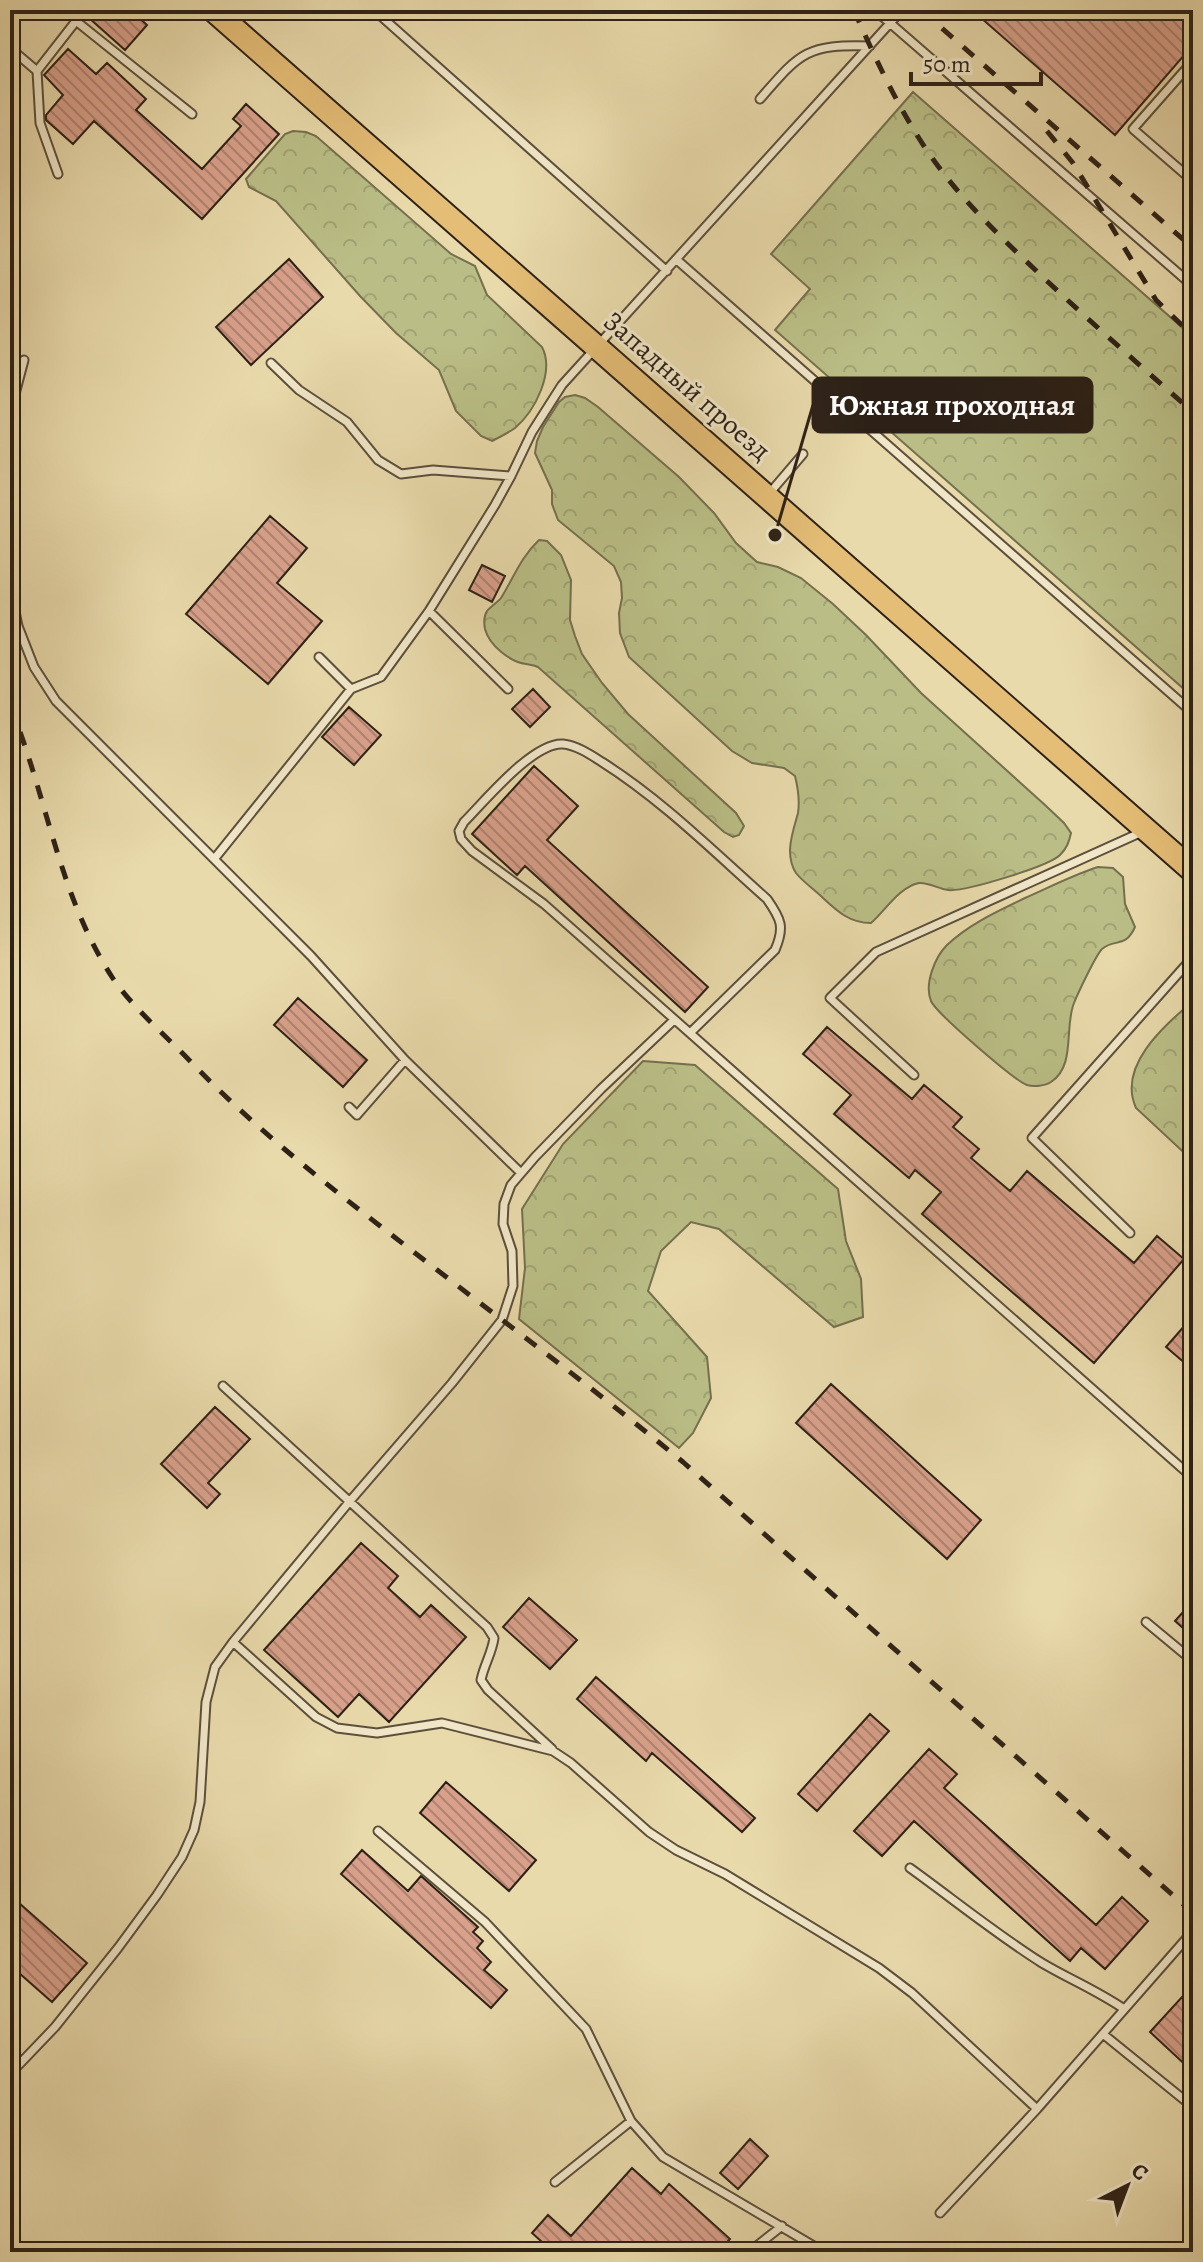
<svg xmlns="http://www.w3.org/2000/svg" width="1203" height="2262" font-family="Alegreya,serif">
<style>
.forest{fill:url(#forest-crowns);stroke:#74704e;stroke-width:2}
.building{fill:url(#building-back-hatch);stroke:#2d2117;stroke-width:2}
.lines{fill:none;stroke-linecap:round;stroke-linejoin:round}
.service-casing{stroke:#5c4f3c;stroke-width:11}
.primary-casing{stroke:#2d2117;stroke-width:26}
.service{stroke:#f1e7c8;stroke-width:7}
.primary{stroke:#e4bd76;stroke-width:22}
.rail{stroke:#2d2117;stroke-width:5;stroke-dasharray:14 14;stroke-linecap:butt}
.labels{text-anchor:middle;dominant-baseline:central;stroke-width:6;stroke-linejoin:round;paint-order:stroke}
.street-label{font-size:28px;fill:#2d2117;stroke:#f1e7c8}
.leader{fill:none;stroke:#2d2117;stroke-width:3}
.callout-dot{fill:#2d2117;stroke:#f1e7c8;stroke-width:3}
.callout{fill:#2d2117;stroke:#2d2117;stroke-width:3}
.callout-label{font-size:30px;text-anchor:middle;font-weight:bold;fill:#fff}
</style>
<defs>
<pattern id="forest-crowns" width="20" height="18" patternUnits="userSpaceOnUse" patternTransform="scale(2)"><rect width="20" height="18" fill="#babe86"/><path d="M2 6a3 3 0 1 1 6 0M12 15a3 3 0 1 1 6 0" fill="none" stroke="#a0a373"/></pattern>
<pattern id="building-back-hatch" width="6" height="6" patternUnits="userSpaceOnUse" patternTransform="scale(2)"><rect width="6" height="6" fill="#d9a18b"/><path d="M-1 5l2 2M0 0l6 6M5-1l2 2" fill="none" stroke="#b08371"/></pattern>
</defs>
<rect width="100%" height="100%" fill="#e9daab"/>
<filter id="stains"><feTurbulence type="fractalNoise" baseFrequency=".0025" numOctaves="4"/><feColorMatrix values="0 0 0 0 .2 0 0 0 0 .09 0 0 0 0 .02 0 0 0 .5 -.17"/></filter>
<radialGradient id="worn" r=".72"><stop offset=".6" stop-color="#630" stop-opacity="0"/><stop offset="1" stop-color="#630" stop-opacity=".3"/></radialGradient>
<path class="forest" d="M 913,92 L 1193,337 L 1193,697 L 775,330 L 810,289 L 771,254 Z
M 293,131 L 306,132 L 316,136 L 451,254 L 475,266 L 487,295 L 542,347 C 555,372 535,411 515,428 C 508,433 500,437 492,441 L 481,436 L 456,411 L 439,370 L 396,333 L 360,296 L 276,201 L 249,187 L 246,179 L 285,134 Z
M 575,395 L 585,398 L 598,407 L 679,477 L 714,513 L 736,543 L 757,562 L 778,567 L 801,578 L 833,604 L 866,635 L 921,693 L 1045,805 L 1064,823 L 1071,833 C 1069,842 1067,848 1060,855 C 1049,866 965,892 948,890 C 939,889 928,882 919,883 C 899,887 885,911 871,923 C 850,923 838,912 823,898 C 815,890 803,882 796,873 C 784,854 793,832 798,813 C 800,800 798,788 795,776 L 784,768 L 752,763 L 732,751 L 629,657 L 620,633 L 619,613 L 622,598 L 621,582 L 614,566 L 558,520 L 552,504 L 552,490 L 535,453 L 537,441 L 543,427 L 559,402 L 565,397 Z
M 539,540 L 547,541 L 561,555 L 571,580 L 570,620 L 575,636 L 582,654 L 602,683 L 628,714 L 736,813 L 744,826 L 739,835 L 733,837 L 724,832 L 538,667 C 534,665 530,665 526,664 C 510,662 489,645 485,629 C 484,624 484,616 487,611 C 491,606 497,603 501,598 C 514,577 521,557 539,540 Z
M 1098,867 L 1113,868 L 1123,877 L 1125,904 L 1135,927 C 1125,949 1115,938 1102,949 C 1096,955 1078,993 1074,1003 C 1064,1027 1076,1066 1051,1082 C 1045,1086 1034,1087 1027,1085 C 1015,1081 936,1013 931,1001 C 924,984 935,957 947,945 C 969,924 998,911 1025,898 C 1050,887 1073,875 1098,867 Z
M 1193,1001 L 1193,1161 L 1136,1108 C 1117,1066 1164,1026 1193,1001 Z
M 643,1061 L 695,1065 L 838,1189 L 846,1241 L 861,1279 L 863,1317 L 834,1327 L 719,1229 L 691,1222 L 661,1251 L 648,1291 L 707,1357 L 711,1398 L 693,1433 L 679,1448 L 519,1319 L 525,1268 L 522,1209 L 563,1144 Z"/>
<path class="building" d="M 80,10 L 131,10 L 147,25 L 125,50 Z
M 972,10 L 1193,10 L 1193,45 L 1115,135 Z
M 68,49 L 96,74 L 107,63 L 146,99 L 136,110 L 202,169 L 241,126 L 233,119 L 246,104 L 279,134 L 202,219 L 94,121 L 73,144 L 46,120 L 46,115 L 63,95 L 44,75 Z
M 289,259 L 323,297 L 251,365 L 216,327 Z
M 270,516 L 307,548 L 277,583 L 322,621 L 268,684 L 186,614 Z
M 482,565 L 505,576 L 492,602 L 469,590 Z
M 533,689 L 550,707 L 530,727 L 512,709 Z
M 349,707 L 381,735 L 354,765 L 322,737 Z
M 534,766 L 578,806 L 547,840 L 708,987 L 685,1012 L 525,866 L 517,875 L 472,834 Z
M 298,998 L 367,1060 L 343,1087 L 274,1025 Z
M 827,1027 L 912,1099 L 924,1085 L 962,1117 L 953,1127 L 979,1149 L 971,1158 L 1010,1191 L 1027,1171 L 1134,1263 L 1157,1236 L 1184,1259 L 1094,1363 L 922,1214 L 941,1192 L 915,1170 L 909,1178 L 834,1114 L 851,1095 L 803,1054 Z
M 1193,1316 L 1193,1370 L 1166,1347 Z
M 831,1384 L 981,1520 L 947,1559 L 796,1423 Z
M 215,1407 L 250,1439 L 208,1483 L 220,1494 L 207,1508 L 161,1464 Z
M 361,1543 L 398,1576 L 388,1588 L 420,1617 L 431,1605 L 466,1637 L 389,1722 L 359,1694 L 338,1717 L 264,1650 Z
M 529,1598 L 577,1640 L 550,1669 L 503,1627 Z
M 1193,1601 L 1193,1637 L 1175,1621 Z
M 596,1677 L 755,1818 L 742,1832 L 652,1753 L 646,1761 L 577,1699 Z
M 870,1714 L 889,1731 L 817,1811 L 798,1794 Z
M 929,1749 L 957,1774 L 944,1788 L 1096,1925 L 1122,1897 L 1148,1921 L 1105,1969 L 1081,1948 L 1070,1961 L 914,1821 L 882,1856 L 854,1831 Z
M 446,1782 L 536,1860 L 509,1891 L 420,1813 Z
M 362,1850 L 408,1891 L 421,1876 L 478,1927 L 473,1932 L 483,1941 L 477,1948 L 491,1962 L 484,1970 L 507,1990 L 491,2008 L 341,1874 Z
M 10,1895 L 87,1963 L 52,2002 L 10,1965 Z
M 1193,1985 L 1193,2072 L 1150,2032 Z
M 750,2139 L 768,2156 L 738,2189 L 720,2173 Z
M 632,2168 L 661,2194 L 669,2184 L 730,2239 L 718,2252 L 693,2252 L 684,2244 L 677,2252 L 651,2252 L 645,2246 L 640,2252 L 553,2252 L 532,2233 L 548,2215 L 571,2236 Z"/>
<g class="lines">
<defs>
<path id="service" d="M 374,10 L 667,271
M 875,10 L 1193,286
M 10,48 L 37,71
M 1193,61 L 1133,129 L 1193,181
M 760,99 C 800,53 806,44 870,46
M 58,174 L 40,123 L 37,71 L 76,21 L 192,114
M 677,260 L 1193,713
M 271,363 L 299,390 L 347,422 L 378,460 L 401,474 L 433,470 L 511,476
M 10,413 L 24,360
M 768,495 L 803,454
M 10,586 L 18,626 L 34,667 L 56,701 L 311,956 L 405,1060 L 521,1173
M 429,611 L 508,689
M 319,657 L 351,689
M 215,858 L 351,689 L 381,677 L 429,611 L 495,505 L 511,476 L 532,432 L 562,385 L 902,10
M 690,1033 L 775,950 C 785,927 781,919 767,899 C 713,851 662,800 602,762 C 591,755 576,745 563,744 C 533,742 484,802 464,822 L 459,831 L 461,839 L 472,851 L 544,904 L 1193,1478
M 914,1075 L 830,998 L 876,952 L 1144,831
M 349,1107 L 357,1115 L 405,1060
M 1130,1233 L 1032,1138 L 1193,957
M 223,1386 L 487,1627 L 494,1638 C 492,1653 484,1665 481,1680 L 488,1690 L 552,1749
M 1146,1622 L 1193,1661
M 233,1642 L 316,1717 L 337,1728 L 377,1733 L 442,1723 L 553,1751 L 571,1763 L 649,1832 L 676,1850 L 725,1874 L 879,1968 L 912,1993 L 1037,2109
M 378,1831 L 485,1922 L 586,2029 L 631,2121 L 663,2157 L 824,2252
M 910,1868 C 953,1899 996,1934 1042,1963 C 1069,1979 1098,1991 1124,2009
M 1103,2034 L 1193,2107
M 10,2074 L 55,2027 L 118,1948 L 157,1895 L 182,1857 L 194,1830 L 200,1802 L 206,1702 L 215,1667 L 233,1642 L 350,1501 L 452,1383 L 502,1320 L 513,1286 L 512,1251 L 503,1224 L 504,1204 L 511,1185 L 535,1157 L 601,1089 L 674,1020
M 555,2182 L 631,2121
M 940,2213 L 1037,2109 L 1193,1931
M 749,2252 L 782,2226"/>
<path id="primary" d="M 213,10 L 1193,871"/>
</defs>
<use href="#service" class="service-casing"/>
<use href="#primary" class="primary-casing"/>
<use href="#service" class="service"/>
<use href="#primary" class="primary"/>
<path class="rail" d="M 854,10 C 876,61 905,122 938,166 C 969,208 1009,245 1047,281 C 1095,326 1144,369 1193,412
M 921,10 L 1193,248
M 1047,131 L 1073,163 L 1156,300 L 1193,336
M 10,237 L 12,238
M 10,706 C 47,795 58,894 112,977 C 131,1006 166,1036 190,1061 C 256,1130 331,1188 406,1246 C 499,1318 593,1388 683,1462 L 1193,1913"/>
</g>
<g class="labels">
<g class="street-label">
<text transform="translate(687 386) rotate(41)">Западный проезд</text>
</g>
</g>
<path class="leader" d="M775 535L813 405"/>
<circle class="callout-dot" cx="775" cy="535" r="8"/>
<rect class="callout" x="813" y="378" width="279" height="54" rx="8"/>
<g class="callout-label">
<text x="952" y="415">Южная проходная</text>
</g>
<rect width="1203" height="2262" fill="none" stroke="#e9daab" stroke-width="40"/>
<rect x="12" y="12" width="1179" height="2238" fill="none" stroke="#2d2117" stroke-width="4"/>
<rect x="20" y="20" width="1163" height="2222" fill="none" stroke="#2d2117" stroke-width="2"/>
<g transform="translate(1127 2186) rotate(42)" stroke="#f1e7c8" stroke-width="6" paint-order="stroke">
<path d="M0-6L14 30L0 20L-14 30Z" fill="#2d2117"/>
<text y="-12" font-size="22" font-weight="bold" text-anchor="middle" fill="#2d2117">С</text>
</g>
<path d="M911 72v12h130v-12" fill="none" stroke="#2d2117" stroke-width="4"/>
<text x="923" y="72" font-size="24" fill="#2d2117" stroke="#f1e7c8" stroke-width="6" paint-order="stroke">50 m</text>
<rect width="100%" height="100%" filter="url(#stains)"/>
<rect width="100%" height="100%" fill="url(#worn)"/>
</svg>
